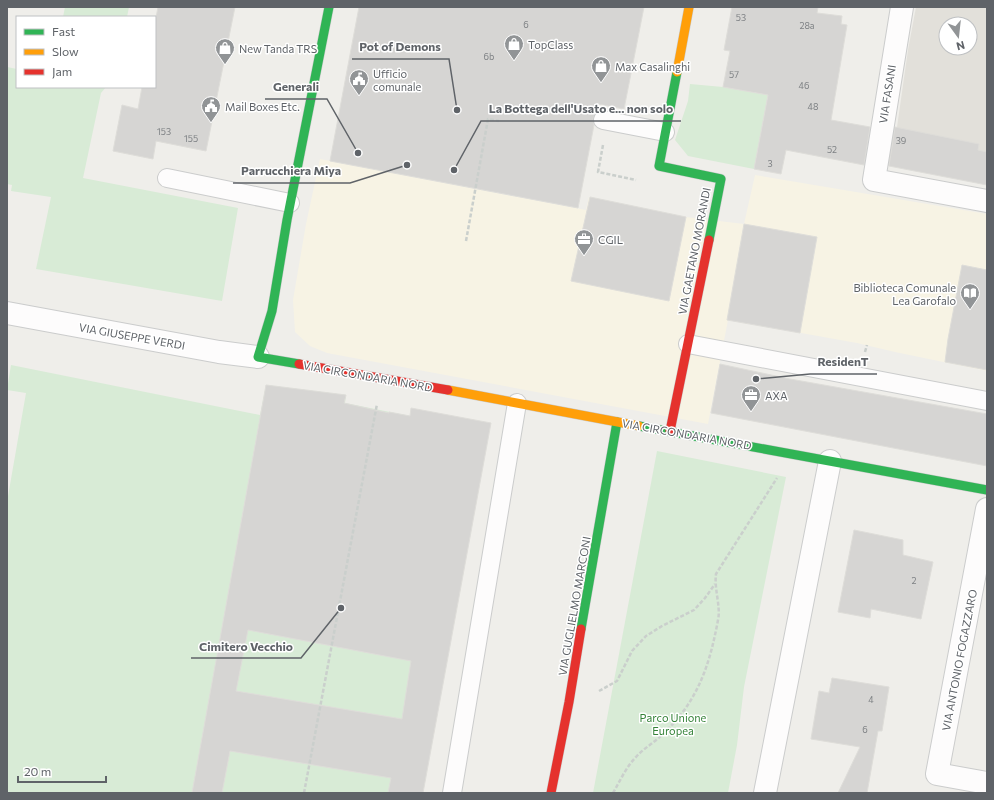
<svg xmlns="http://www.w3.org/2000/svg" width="994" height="800" font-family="Commissioner,sans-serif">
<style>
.commercial{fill:#f7f3e4}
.education{fill:#e2e0da;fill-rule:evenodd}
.green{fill:#d8ebd6}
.building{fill:#d6d5d3;stroke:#deddd9;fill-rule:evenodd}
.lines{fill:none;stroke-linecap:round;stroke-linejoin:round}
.lane-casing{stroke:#cbcccc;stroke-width:20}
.street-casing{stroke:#cbcccc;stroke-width:24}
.fast-casing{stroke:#cacacb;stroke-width:10}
.slow-casing{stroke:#cacacb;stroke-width:10}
.jam-casing{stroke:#cacacb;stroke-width:10}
.path{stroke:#cacfcc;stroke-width:2.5;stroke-dasharray:4 2;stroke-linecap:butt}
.lane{stroke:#fdfcfc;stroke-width:18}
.street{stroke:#fdfcfc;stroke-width:22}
.fast{stroke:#30b455;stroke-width:9}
.slow{stroke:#ff9f0a;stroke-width:9}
.jam{stroke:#e5322d;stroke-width:9}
.labels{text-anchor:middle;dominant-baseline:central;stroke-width:3;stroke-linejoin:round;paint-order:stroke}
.number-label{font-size:9px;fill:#7e8184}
.poi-label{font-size:11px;fill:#5f6368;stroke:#fff;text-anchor:start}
.street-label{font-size:11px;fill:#5f6368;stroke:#fff}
.park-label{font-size:11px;fill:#348238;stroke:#fff}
.leader{fill:none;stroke:#5f6368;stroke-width:1.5}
.callout-dot{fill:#5f6368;stroke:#fff;stroke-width:1.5}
.callout-label{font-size:12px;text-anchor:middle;font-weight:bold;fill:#5f6368;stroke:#fff;stroke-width:3;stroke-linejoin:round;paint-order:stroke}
</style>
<rect width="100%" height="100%" fill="#efeeea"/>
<path class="commercial" d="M 320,159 L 586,210 L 589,197 L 686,217 L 744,224 L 755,175 L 987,214 L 987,371 L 895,352 L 857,343 L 728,320 L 708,424 L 327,353 L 310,346 L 295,332 L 293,300 L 306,224 Z"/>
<path class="education" d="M 916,7 L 987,7 L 987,185 L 886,165 L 892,127 L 897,127 L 908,50 ZM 946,24 L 970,24 L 970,48 L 946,48 Z"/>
<path class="green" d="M 65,7 L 129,7 L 127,17 L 63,17 Z
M 7,67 L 17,69 L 17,87 L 106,87 L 101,93 L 83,178 L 238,208 L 222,301 L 36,269 L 51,197 L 11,191 L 12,185 L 7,184 Z
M 690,84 L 723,87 L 768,95 L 754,169 L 688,156 L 675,140 L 688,101 Z
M 11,365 L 260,415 L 266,385 L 346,395 L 345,403 L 410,416 L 423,793 L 7,793 L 7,502 L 26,393 L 7,390 Z
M 657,451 L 786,477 L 744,687 L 737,745 L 728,793 L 593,793 Z"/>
<path class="building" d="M 158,7 L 235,7 L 206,151 L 156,141 L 153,159 L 113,151 L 122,105 L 138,109 L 142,87 L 155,87 L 155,23 Z
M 359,7 L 644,7 L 624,109 L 598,104 L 596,112 L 593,118 L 594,125 L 578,208 L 330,161 Z
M 732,7 L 818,7 L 817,13 L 842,16 L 841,24 L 847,25 L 831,120 L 870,127 L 864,165 L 786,150 L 781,174 L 754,169 L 768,95 L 723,87 L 730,51 L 724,50 Z
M 895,127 L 979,144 L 978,150 L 987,152 L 987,185 L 889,166 Z
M 590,197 L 686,217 L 669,301 L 571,281 Z
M 744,224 L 817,237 L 800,333 L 727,320 Z
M 962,265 L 987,270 L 987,370 L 945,362 L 948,339 Z
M 720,364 L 790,379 L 987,414 L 987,466 L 711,413 Z
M 266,385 L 346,395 L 344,403 L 389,413 L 389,412 L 410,416 L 411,408 L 491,423 L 423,793 L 388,793 L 391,778 L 230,751 L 222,793 L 192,793 ZM 248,630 L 411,661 L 402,719 L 236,691 Z
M 854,530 L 903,540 L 903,555 L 933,562 L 921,619 L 871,609 L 870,618 L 838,612 Z
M 832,678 L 889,687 L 882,731 L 878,731 L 867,793 L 838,793 L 860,747 L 811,739 L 819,691 L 829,693 Z"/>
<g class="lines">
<defs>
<path id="lane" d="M 603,120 L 665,132
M 167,178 L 290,203
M 688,344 L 987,401
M 452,793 L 517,403"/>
<path id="street" d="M 902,7 L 874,180 L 987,201
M 7,313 L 219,352 L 258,357
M 987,509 L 937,774 L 987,783
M 765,793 L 830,461"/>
<path id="fast" d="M 677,72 L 659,166 L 721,179 L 709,240
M 299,364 L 258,357 L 272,311 L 287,220 L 329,7
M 639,426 L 987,490
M 581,629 L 617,422"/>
<path id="slow" d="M 677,72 L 689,7
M 448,390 L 639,426"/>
<path id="jam" d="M 299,364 L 448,390
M 670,431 L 709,240
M 551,793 L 569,702 L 581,629"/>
</defs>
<use href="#lane" class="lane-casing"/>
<use href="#street" class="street-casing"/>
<use href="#fast" class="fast-casing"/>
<use href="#slow" class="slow-casing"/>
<use href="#jam" class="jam-casing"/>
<path class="path" d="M 603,145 L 598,172 L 636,180
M 466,241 L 488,119 L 499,121
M 865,352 L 867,345
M 599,691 L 617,681 L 632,651 L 646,636 L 662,626 L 694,610 L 705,598 L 715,584
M 304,793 L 377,404
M 613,793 C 620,781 626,767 636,757 C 645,747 657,741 666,731 C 699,699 710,663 718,620 C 721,607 714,589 716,574 L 777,478"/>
<use href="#lane" class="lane"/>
<use href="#street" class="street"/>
<use href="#fast" class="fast"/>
<use href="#slow" class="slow"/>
<use href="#jam" class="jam"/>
</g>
<defs>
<symbol id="shop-pin" viewBox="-11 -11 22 30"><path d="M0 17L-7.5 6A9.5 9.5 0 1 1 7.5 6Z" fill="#919496" stroke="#fff"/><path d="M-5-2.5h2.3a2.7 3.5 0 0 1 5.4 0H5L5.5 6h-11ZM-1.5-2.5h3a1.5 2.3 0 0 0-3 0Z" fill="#fff"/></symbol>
<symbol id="civic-pin" viewBox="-11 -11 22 30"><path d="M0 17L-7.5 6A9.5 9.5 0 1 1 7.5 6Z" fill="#919496" stroke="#fff"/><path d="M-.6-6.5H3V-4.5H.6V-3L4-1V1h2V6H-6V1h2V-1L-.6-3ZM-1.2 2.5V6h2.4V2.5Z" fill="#fff"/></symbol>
<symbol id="office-pin" viewBox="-11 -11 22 30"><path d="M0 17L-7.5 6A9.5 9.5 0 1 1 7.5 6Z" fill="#919496" stroke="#fff"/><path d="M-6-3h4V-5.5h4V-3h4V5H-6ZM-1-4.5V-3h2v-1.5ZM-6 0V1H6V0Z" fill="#fff"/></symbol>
<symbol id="library-pin" viewBox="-11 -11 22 30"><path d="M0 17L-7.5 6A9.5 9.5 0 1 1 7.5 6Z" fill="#919496" stroke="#fff"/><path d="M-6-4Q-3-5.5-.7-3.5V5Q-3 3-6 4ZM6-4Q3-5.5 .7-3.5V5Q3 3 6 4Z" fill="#fff"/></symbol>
</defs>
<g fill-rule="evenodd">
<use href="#shop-pin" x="503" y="33" width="22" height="30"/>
<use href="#shop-pin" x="214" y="37" width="22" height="30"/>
<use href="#shop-pin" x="590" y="55" width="22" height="30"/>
<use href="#civic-pin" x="348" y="68" width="22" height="30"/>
<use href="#civic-pin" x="200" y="95" width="22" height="30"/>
<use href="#office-pin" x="573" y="228" width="22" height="30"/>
<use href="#library-pin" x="959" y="282" width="22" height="30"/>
<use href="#office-pin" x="740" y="384" width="22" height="30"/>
</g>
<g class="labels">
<g class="number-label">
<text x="741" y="17">53</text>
<text x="526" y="24">6</text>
<text x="807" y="25">28a</text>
<text x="489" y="56">6b</text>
<text x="734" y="74">57</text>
<text x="804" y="85">46</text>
<text x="813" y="106">48</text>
<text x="164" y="131">153</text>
<text x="191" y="138">155</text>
<text x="901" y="140">39</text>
<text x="832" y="149">52</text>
<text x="770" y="163">3</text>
<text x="914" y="580">2</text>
<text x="871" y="699">4</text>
<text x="865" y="729">6</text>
</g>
<g class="poi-label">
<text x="528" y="44">TopClass</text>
<text x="239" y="48">New Tanda TRS</text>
<text x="615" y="66">Max Casalinghi</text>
<text x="373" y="73">Ufficio<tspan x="373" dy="13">comunale</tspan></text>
<text x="225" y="106">Mail Boxes Etc.</text>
<text x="598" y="239">CGIL</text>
<text x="956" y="287" text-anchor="end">Biblioteca Comunale<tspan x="956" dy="13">Lea Garofalo</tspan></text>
<text x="765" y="395">AXA</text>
</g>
<g class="street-label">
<text transform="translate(887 94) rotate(-81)">VIA FASANI</text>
<text transform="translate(694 251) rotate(-79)">VIA GAETANO MORANDI</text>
<text transform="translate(132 336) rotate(10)">VIA GIUSEPPE VERDI</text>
<text transform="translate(368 376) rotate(10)">VIA CIRCONDARIA NORD</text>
<text transform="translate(687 434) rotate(10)">VIA CIRCONDARIA NORD</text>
<text transform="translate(574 606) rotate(-80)">VIA GUGLIELMO MARCONI</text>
<text transform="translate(959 660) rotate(-79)">VIA ANTONIO FOGAZZARO</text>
</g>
<g class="park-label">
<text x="673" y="717">Parco Unione<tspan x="673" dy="13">Europea</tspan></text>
</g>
</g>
<path class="leader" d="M457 110L449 59H352M358 153L327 99H265M454 170L481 121H681M407 165L350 183H233M756 379L810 374H877M341 608L301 658H191"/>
<g class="callout-dot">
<circle cx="457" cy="110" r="4"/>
<circle cx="358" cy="153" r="4"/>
<circle cx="454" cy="170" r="4"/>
<circle cx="407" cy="165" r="4"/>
<circle cx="756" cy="379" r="4"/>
<circle cx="341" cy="608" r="4"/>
</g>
<g class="callout-label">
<text x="400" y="51">Pot of Demons</text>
<text x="296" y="91">Generali</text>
<text x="581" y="113">La Bottega dell'Usato e... non solo</text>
<text x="291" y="175">Parrucchiera Miya</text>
<text x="843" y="366">ResidenT</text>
<text x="246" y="651">Cimitero Vecchio</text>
</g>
<rect width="994" height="800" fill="none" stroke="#5f6368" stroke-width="16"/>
<rect x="16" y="16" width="140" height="72" fill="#ffffff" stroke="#bfc1c3"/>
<rect x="24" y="29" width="20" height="6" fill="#30b455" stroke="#bfc1c3"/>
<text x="52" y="36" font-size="12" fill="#5f6368">Fast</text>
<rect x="24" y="49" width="20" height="6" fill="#ff9f0a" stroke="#bfc1c3"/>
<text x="52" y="56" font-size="12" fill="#5f6368">Slow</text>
<rect x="24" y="69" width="20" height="6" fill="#e5322d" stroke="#bfc1c3"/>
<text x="52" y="76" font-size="12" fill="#5f6368">Jam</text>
<g transform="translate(958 36) rotate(165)"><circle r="19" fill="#ffffff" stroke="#bfc1c3"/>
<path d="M0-3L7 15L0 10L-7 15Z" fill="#919496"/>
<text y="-6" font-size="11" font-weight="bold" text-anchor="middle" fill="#5f6368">N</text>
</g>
<path d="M18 776v6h88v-6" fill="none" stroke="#5f6368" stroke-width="2"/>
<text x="24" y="776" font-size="12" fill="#5f6368" stroke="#ffffff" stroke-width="3" paint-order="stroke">20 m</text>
</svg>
